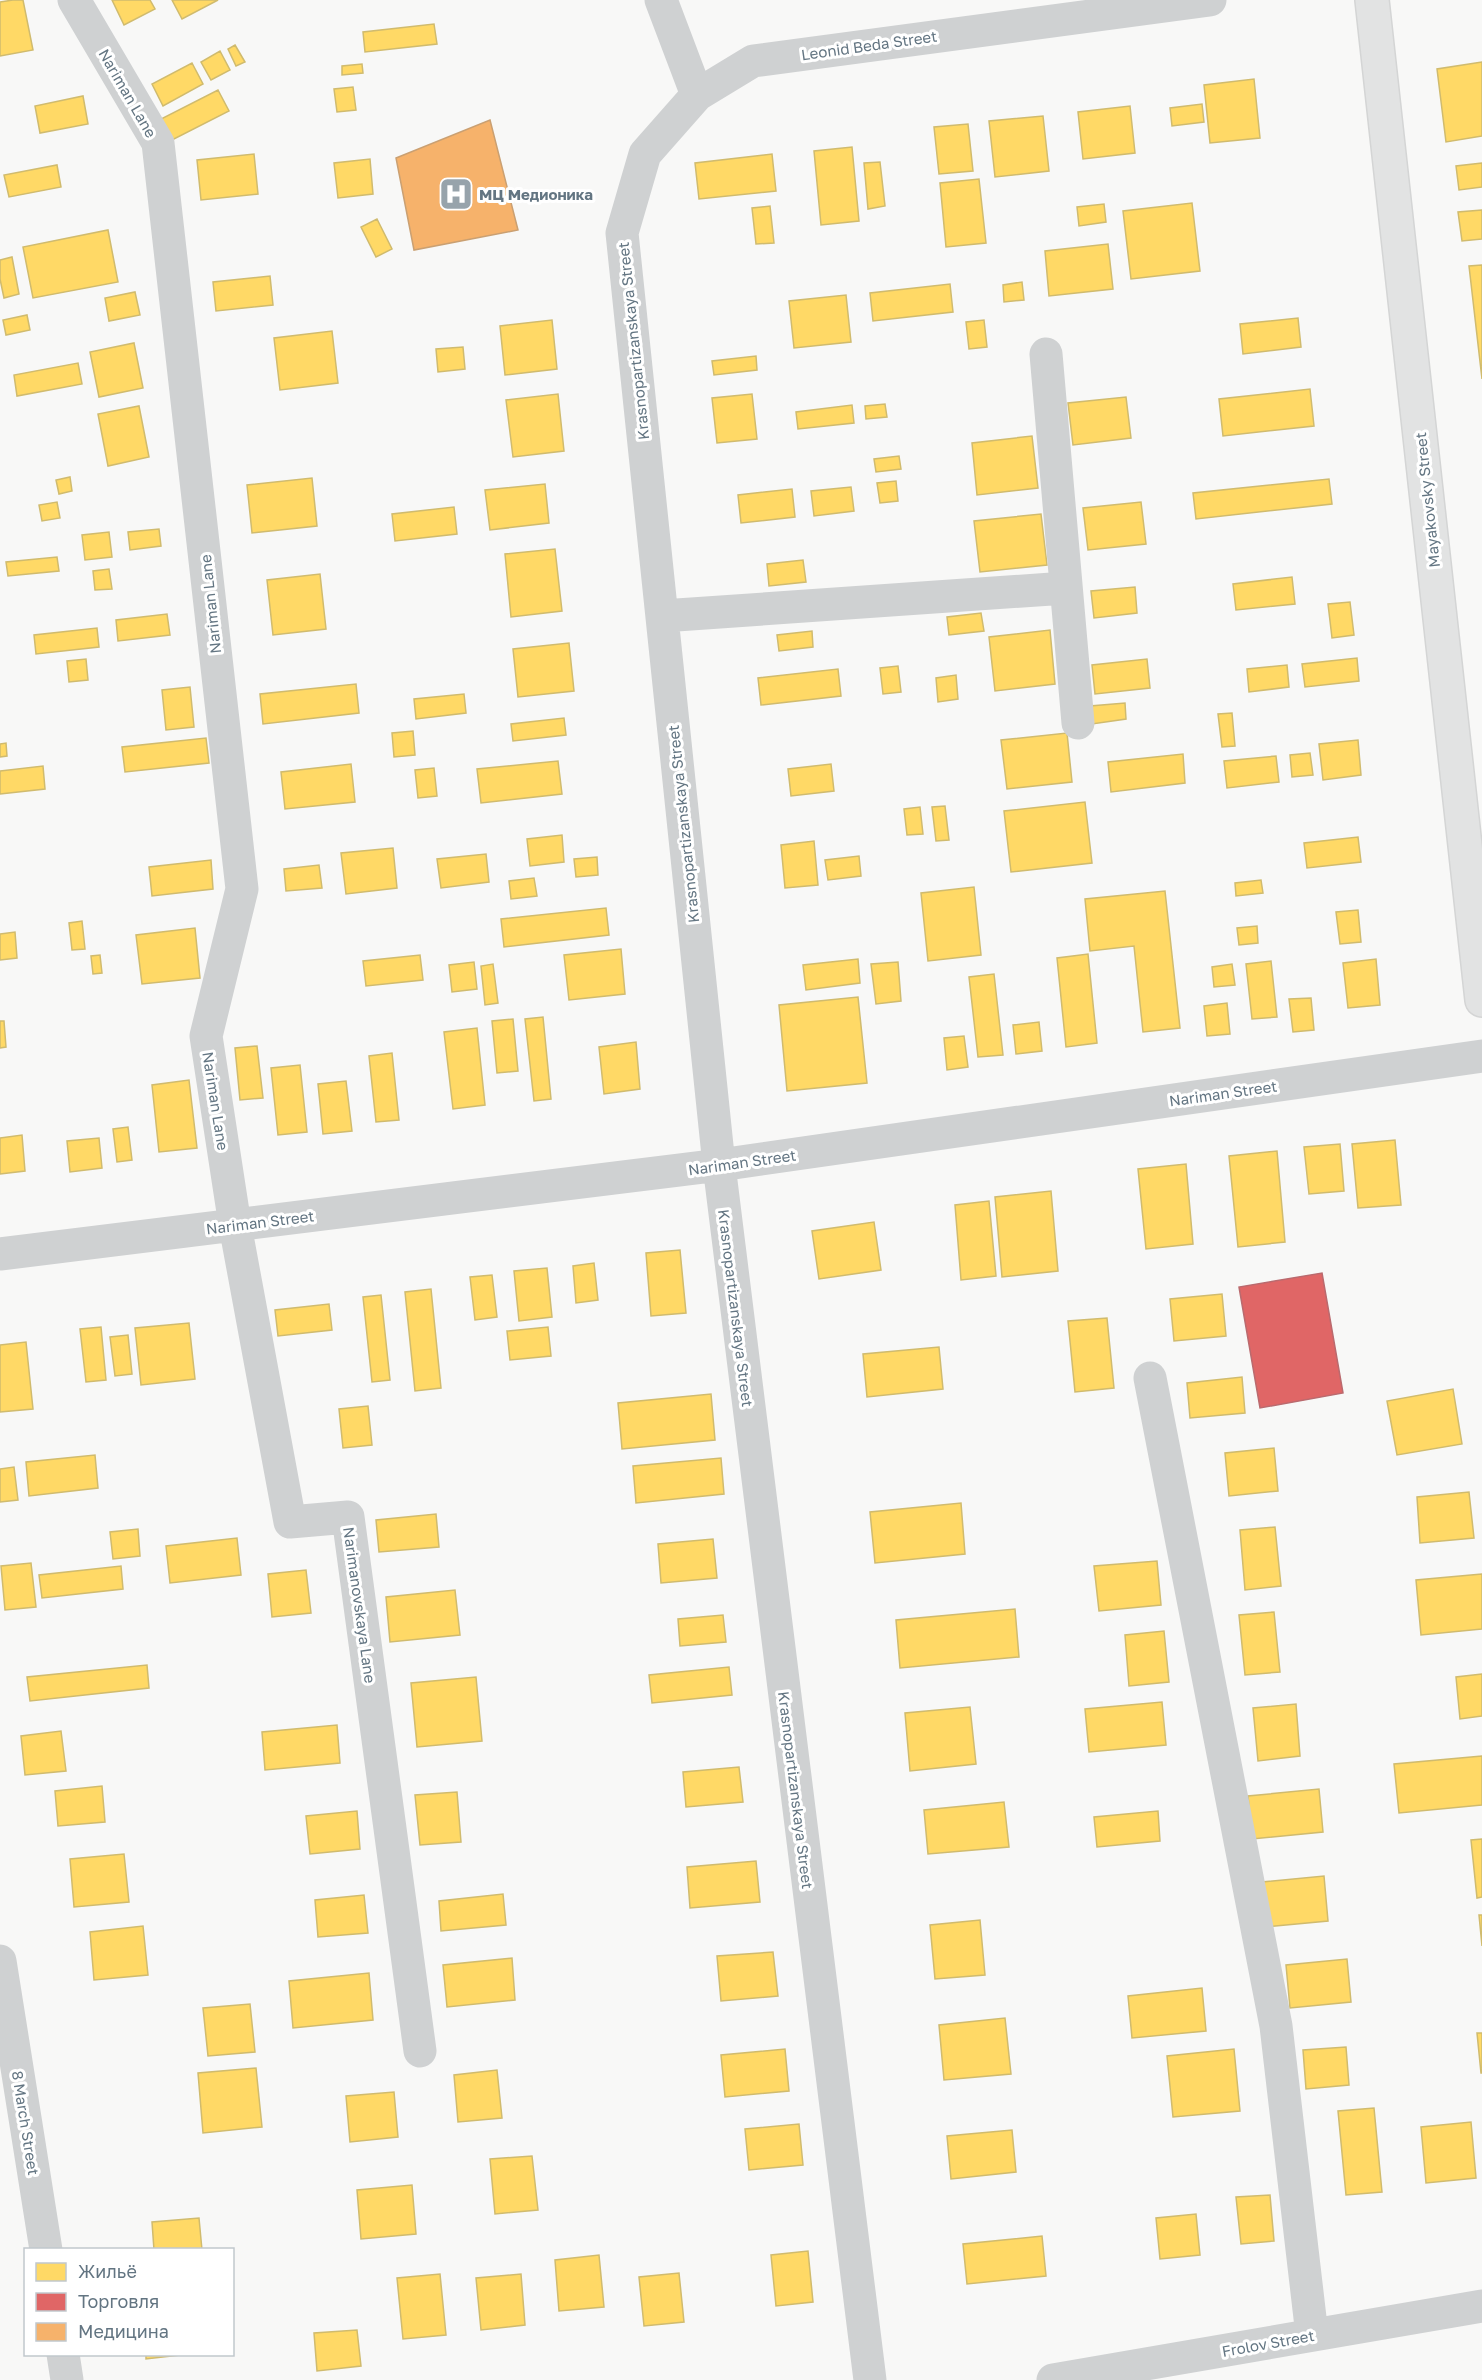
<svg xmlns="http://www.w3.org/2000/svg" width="1482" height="2380" font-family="'Golos Text',sans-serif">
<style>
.homes{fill:#ffd966;stroke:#d0bb6e;stroke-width:1.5}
.shops{fill:#e06666;stroke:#ba6a6e;stroke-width:1.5}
.health{fill:#f6b26b;stroke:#caa072;stroke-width:1.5}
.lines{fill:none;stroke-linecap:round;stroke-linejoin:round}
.major-casing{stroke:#d4d5d5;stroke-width:36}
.minor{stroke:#cfd1d2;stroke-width:33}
.major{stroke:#e2e3e3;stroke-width:33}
.labels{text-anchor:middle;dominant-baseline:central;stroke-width:6;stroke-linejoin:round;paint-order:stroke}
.street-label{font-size:15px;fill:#637582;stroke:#fff}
.poi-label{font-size:15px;font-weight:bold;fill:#637582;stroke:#fff;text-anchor:start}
</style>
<rect width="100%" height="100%" fill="#f8f8f7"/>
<path class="homes" d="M 13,0 L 23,0 L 33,50 L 0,56 L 0,2 Z
M 112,0 L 150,0 L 155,9 L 124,25 Z
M 172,0 L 218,0 L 182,19 Z
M 434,24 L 437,44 L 365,52 L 363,32 Z
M 235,45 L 245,62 L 236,66 L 228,49 Z
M 220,51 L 230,70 L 211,80 L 201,62 Z
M 1482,62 L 1482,136 L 1446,142 L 1437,69 Z
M 192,63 L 203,84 L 163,106 L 152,84 Z
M 362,64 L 363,73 L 342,75 L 342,66 Z
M 1254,79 L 1260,138 L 1210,143 L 1204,85 Z
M 353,87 L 356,110 L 337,112 L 334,89 Z
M 218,90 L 229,111 L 172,140 L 161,119 Z
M 83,96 L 88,124 L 40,133 L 35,106 Z
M 1202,104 L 1204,122 L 1172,126 L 1170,108 Z
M 1130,106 L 1135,153 L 1083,159 L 1078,112 Z
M 1043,116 L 1049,171 L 995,177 L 989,121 Z
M 968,124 L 973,171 L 939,174 L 934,127 Z
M 852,147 L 859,221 L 821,225 L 814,151 Z
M 254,154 L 258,194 L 201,200 L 197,160 Z
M 772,154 L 776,191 L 699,199 L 695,163 Z
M 370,159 L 373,194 L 338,198 L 334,163 Z
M 880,162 L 885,206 L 868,209 L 864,163 Z
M 1482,163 L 1482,187 L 1459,190 L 1456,166 Z
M 57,165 L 61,187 L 9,197 L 4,175 Z
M 979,179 L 986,243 L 946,247 L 940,183 Z
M 1192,203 L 1200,271 L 1131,279 L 1123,211 Z
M 1104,204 L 1106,222 L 1079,226 L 1077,207 Z
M 770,206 L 774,243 L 756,244 L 752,208 Z
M 1482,210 L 1482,239 L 1462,241 L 1458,212 Z
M 377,219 L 392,249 L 376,257 L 361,227 Z
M 108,230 L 118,282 L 33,298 L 23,247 Z
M 1108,244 L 1113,289 L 1049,296 L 1045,251 Z
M 12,257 L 19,294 L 4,298 L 0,279 L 0,260 Z
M 1482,265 L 1482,379 L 1469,266 Z
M 270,276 L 273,305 L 216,311 L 213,282 Z
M 1022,282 L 1024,300 L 1004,302 L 1003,285 Z
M 950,284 L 953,312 L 873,321 L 870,293 Z
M 135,292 L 140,315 L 109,321 L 105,298 Z
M 846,295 L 851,342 L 794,348 L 789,301 Z
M 27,315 L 30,330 L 6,335 L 3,320 Z
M 1298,318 L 1301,347 L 1243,354 L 1240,324 Z
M 552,320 L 557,369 L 505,375 L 500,326 Z
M 984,320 L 987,347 L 969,349 L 966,322 Z
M 332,331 L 338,383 L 280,390 L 274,338 Z
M 134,343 L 143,388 L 99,397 L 90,352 Z
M 463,347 L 465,369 L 438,372 L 436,349 Z
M 756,356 L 757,370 L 714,375 L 712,361 Z
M 78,363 L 82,384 L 17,396 L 14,375 Z
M 1310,389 L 1314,426 L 1223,436 L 1219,399 Z
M 558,394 L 564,451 L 513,457 L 506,400 Z
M 752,394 L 757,439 L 717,443 L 712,398 Z
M 1126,397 L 1131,438 L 1073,445 L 1068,403 Z
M 885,404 L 887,417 L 866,419 L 865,406 Z
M 852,405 L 854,423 L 798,429 L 796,412 Z
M 139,406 L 149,457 L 108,466 L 98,414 Z
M 1032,436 L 1038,488 L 977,495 L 972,443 Z
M 899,456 L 901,469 L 876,472 L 874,459 Z
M 70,477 L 72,491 L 59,494 L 56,480 Z
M 312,478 L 317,526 L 252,533 L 247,485 Z
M 1329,479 L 1332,504 L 1196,519 L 1193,493 Z
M 896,481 L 898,501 L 880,503 L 877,483 Z
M 545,484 L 549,523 L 490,530 L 485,490 Z
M 851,487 L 854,511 L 814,516 L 811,491 Z
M 792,489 L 795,517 L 741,523 L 738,495 Z
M 57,502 L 60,518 L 42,521 L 39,505 Z
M 1141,502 L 1146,544 L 1088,550 L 1083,508 Z
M 454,507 L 457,534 L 395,541 L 392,514 Z
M 1041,514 L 1047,565 L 980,572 L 974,521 Z
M 159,529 L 161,546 L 130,550 L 128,532 Z
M 109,532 L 112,557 L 85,560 L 82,535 Z
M 555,549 L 562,611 L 511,617 L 505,554 Z
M 57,557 L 59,571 L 8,576 L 6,562 Z
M 803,560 L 806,582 L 769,586 L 767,564 Z
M 109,569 L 112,589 L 95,590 L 93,571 Z
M 320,574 L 326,629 L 273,635 L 267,580 Z
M 1292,577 L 1295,604 L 1236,610 L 1233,584 Z
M 1135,587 L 1137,613 L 1094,618 L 1091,591 Z
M 1350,602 L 1354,635 L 1332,638 L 1328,604 Z
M 981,613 L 984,631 L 949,635 L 947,617 Z
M 167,614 L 170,635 L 118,641 L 116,620 Z
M 97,628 L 99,647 L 36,654 L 34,635 Z
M 1050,630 L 1055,684 L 995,691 L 989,637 Z
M 812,631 L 813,647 L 779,651 L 777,635 Z
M 569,643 L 574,691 L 518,697 L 513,649 Z
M 1357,658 L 1359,681 L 1305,687 L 1302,664 Z
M 86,659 L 88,680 L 69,682 L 67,661 Z
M 1147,659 L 1150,688 L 1095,694 L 1092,665 Z
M 1287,665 L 1289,687 L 1249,692 L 1247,669 Z
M 898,666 L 901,692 L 883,694 L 880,668 Z
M 838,669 L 841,696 L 761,705 L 758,678 Z
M 956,675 L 958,699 L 938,702 L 936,678 Z
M 356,684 L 359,713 L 263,724 L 260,694 Z
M 190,687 L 194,727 L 166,730 L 162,690 Z
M 464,694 L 466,713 L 416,719 L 414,699 Z
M 1125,703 L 1126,719 L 1092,724 L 1090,706 Z
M 1232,713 L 1235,746 L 1222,747 L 1218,714 Z
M 564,718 L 566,735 L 513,741 L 511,724 Z
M 413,731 L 415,755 L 394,757 L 392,733 Z
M 1067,733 L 1072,782 L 1007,789 L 1001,740 Z
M 206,738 L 209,763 L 125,772 L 122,747 Z
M 1358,740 L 1361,775 L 1323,780 L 1319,744 Z
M 6,743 L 7,756 L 0,757 L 0,744 Z
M 1310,753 L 1313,775 L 1292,777 L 1290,755 Z
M 1183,754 L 1185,783 L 1111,792 L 1108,762 Z
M 1276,756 L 1279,782 L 1227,788 L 1224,761 Z
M 558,761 L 562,794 L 481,803 L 477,769 Z
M 351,764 L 355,802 L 285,809 L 281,772 Z
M 831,764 L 834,791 L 791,796 L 788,769 Z
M 43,766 L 45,789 L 0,794 L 0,771 Z
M 434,768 L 437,796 L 418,798 L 415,770 Z
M 1085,802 L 1092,863 L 1011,872 L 1004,811 Z
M 945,806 L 949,840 L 936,841 L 932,807 Z
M 920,807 L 923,834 L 907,835 L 904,809 Z
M 562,835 L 564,862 L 530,866 L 527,839 Z
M 1358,837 L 1361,862 L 1307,868 L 1304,843 Z
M 814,841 L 818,885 L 785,888 L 781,845 Z
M 393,848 L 397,888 L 346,894 L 341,853 Z
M 486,854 L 489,882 L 441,888 L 437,859 Z
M 859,856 L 861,876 L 828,880 L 825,860 Z
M 597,857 L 598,875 L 576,877 L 574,859 Z
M 211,860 L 213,889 L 152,896 L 149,867 Z
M 319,865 L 322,888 L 286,891 L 284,869 Z
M 534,878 L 537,896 L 511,899 L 509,881 Z
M 1261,880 L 1263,893 L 1236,896 L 1235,883 Z
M 974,887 L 981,955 L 928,961 L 921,893 Z
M 1165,891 L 1180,1028 L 1143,1032 L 1134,946 L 1090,951 L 1085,899 Z
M 606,908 L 609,935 L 504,947 L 501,919 Z
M 1358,910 L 1361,942 L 1340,944 L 1336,912 Z
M 82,921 L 85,949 L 72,950 L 69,923 Z
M 1257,926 L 1258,943 L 1239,945 L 1237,928 Z
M 195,928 L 200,978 L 142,984 L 136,935 Z
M 15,932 L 17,958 L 0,960 L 0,934 Z
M 621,949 L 625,994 L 569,1000 L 564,955 Z
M 1088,954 L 1097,1043 L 1066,1047 L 1057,958 Z
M 100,955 L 102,973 L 93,974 L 91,956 Z
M 420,955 L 423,980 L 366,986 L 363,961 Z
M 858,959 L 860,983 L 806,990 L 803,965 Z
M 1376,959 L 1380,1005 L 1348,1008 L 1343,963 Z
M 1271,961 L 1277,1017 L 1252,1019 L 1246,964 Z
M 474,962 L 477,989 L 452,992 L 449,965 Z
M 898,962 L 901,1001 L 876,1004 L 871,964 Z
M 493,964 L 498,1003 L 485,1005 L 481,966 Z
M 1232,964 L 1235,985 L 1214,987 L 1212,967 Z
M 994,974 L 1003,1055 L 978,1057 L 969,977 Z
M 858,997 L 867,1083 L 787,1091 L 779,1005 Z
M 1311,998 L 1314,1030 L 1293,1032 L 1289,999 Z
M 1227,1003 L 1230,1034 L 1207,1036 L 1204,1006 Z
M 543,1017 L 551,1099 L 534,1101 L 525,1019 Z
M 513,1019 L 518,1071 L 497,1073 L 492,1021 Z
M 0,1021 L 4,1021 L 6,1047 L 0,1048 Z
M 1039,1022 L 1042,1051 L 1016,1054 L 1013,1025 Z
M 477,1028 L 485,1105 L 453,1109 L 444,1032 Z
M 964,1036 L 968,1067 L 947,1070 L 944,1038 Z
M 636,1042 L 640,1089 L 604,1094 L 599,1047 Z
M 257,1046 L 263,1098 L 240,1100 L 235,1048 Z
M 392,1053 L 399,1120 L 376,1122 L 369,1056 Z
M 300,1065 L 307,1132 L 278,1135 L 271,1068 Z
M 189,1080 L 197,1148 L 159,1152 L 152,1085 Z
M 346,1081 L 352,1131 L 323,1134 L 318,1084 Z
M 128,1127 L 132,1160 L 117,1162 L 113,1129 Z
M 22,1135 L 25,1171 L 0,1174 L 0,1138 Z
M 99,1138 L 102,1168 L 70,1172 L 67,1141 Z
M 1395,1140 L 1401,1205 L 1358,1208 L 1352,1144 Z
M 1340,1144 L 1344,1191 L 1309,1194 L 1304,1147 Z
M 1277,1151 L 1285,1242 L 1238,1247 L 1229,1156 Z
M 1186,1164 L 1193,1244 L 1146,1249 L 1138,1169 Z
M 1051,1191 L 1058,1271 L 1002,1277 L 995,1197 Z
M 989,1201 L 996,1276 L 961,1280 L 955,1205 Z
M 874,1222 L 881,1270 L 819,1279 L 812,1231 Z
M 680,1250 L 686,1313 L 651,1316 L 646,1253 Z
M 594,1263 L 598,1300 L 576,1303 L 573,1266 Z
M 547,1268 L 552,1317 L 519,1321 L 514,1271 Z
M 492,1275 L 497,1317 L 475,1320 L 470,1277 Z
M 431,1289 L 441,1388 L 415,1391 L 405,1292 Z
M 1222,1294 L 1226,1336 L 1174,1341 L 1170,1299 Z
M 381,1295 L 390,1380 L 372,1382 L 363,1297 Z
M 329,1304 L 332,1330 L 278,1336 L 275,1310 Z
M 1107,1318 L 1114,1388 L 1075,1392 L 1068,1321 Z
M 189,1323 L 195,1379 L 141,1385 L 135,1328 Z
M 101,1327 L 106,1380 L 86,1382 L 80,1329 Z
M 548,1327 L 551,1356 L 510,1360 L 507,1331 Z
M 128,1335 L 132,1374 L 115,1376 L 110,1337 Z
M 26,1342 L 33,1409 L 0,1412 L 0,1345 Z
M 939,1347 L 943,1389 L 867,1397 L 863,1354 Z
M 1242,1377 L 1245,1413 L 1190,1418 L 1187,1383 Z
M 1453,1389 L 1462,1444 L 1397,1455 L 1387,1401 Z
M 711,1394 L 715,1440 L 622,1449 L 618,1403 Z
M 368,1406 L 372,1445 L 343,1448 L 339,1409 Z
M 1274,1448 L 1278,1491 L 1229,1496 L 1225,1453 Z
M 95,1455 L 98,1488 L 29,1496 L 26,1462 Z
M 721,1458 L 724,1494 L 636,1503 L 633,1466 Z
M 14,1467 L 18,1500 L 0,1502 L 0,1469 Z
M 1469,1492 L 1474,1538 L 1420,1543 L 1417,1497 Z
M 961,1503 L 965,1554 L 875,1563 L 870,1512 Z
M 436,1514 L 439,1547 L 379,1552 L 376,1520 Z
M 1275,1527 L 1281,1586 L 1245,1590 L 1240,1530 Z
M 138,1529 L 140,1556 L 113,1559 L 110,1532 Z
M 237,1538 L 241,1575 L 170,1583 L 166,1546 Z
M 713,1539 L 717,1578 L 661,1583 L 658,1544 Z
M 1157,1561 L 1161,1605 L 1099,1611 L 1094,1566 Z
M 31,1563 L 36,1607 L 5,1610 L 1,1566 Z
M 121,1566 L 123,1589 L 42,1598 L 39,1575 Z
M 306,1570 L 311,1613 L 272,1617 L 268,1574 Z
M 1482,1574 L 1482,1629 L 1421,1635 L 1416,1580 Z
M 455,1590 L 460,1635 L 390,1642 L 386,1597 Z
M 1015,1609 L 1019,1657 L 900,1668 L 896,1620 Z
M 1274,1612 L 1280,1672 L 1245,1675 L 1239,1615 Z
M 723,1615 L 726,1642 L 680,1646 L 678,1619 Z
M 1164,1631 L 1169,1682 L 1129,1686 L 1125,1635 Z
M 147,1665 L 149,1688 L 30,1701 L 27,1677 Z
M 729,1667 L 732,1695 L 652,1703 L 649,1675 Z
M 1482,1674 L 1482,1716 L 1460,1719 L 1456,1677 Z
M 476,1677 L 482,1741 L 417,1747 L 411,1683 Z
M 1162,1702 L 1166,1745 L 1089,1752 L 1085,1709 Z
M 1296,1704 L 1300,1756 L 1258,1761 L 1253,1708 Z
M 970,1707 L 976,1764 L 910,1771 L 905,1713 Z
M 337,1725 L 340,1763 L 265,1770 L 262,1732 Z
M 61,1731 L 66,1771 L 25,1775 L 21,1736 Z
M 1482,1756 L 1482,1805 L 1399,1813 L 1394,1764 Z
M 739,1767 L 743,1802 L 686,1807 L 683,1772 Z
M 102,1786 L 105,1822 L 58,1826 L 55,1791 Z
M 1319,1789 L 1323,1832 L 1252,1839 L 1248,1796 Z
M 457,1792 L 461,1842 L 420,1845 L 415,1795 Z
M 1004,1802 L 1009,1847 L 928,1854 L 924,1810 Z
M 357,1811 L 360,1849 L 310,1854 L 306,1816 Z
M 1158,1811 L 1160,1841 L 1097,1847 L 1094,1817 Z
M 1482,1839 L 1482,1897 L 1477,1898 L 1471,1840 Z
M 124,1854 L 129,1902 L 74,1907 L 70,1859 Z
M 756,1861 L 760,1902 L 690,1908 L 687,1867 Z
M 1324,1876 L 1328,1921 L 1266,1927 L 1262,1882 Z
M 503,1894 L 506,1925 L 441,1931 L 439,1901 Z
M 364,1895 L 368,1933 L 318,1937 L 315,1900 Z
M 1479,1915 L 1482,1915 L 1482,1946 Z
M 980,1920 L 985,1975 L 935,1979 L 930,1925 Z
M 143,1926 L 148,1975 L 94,1980 L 90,1932 Z
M 773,1952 L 778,1996 L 721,2001 L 717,1956 Z
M 512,1958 L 515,2000 L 447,2007 L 443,1965 Z
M 1347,1959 L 1351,2002 L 1290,2008 L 1286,1965 Z
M 369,1973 L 373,2020 L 293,2028 L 289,1981 Z
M 1202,1988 L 1206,2031 L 1132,2038 L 1128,1996 Z
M 250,2004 L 255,2052 L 208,2056 L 203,2008 Z
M 1005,2018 L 1011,2074 L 944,2080 L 939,2025 Z
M 1477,2033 L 1482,2033 L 1482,2073 L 1481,2073 Z
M 1346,2047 L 1349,2085 L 1306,2089 L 1303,2050 Z
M 785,2049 L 789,2091 L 725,2097 L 721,2055 Z
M 1234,2049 L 1240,2111 L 1173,2117 L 1167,2056 Z
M 256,2068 L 262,2127 L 203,2133 L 198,2073 Z
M 497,2070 L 502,2118 L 458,2122 L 454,2075 Z
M 394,2092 L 398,2137 L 350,2142 L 346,2096 Z
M 1374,2108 L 1382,2192 L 1346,2195 L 1338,2111 Z
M 1471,2122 L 1476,2178 L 1426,2183 L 1421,2127 Z
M 799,2124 L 803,2165 L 749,2170 L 745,2129 Z
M 1012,2130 L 1016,2172 L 951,2179 L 947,2136 Z
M 532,2156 L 538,2210 L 495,2214 L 490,2159 Z
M 412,2185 L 416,2234 L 361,2239 L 357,2190 Z
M 1270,2195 L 1274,2241 L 1241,2244 L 1236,2197 Z
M 1196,2214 L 1200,2255 L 1160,2259 L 1156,2218 Z
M 199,2218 L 202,2250 L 154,2250 L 152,2222 Z
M 1042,2236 L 1046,2276 L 967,2284 L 963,2244 Z
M 808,2251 L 813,2302 L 776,2306 L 771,2255 Z
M 599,2255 L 604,2307 L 559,2311 L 555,2260 Z
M 679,2273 L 684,2322 L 644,2326 L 639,2277 Z
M 440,2274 L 446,2335 L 403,2339 L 397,2278 Z
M 521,2274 L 525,2325 L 481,2330 L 476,2278 Z
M 357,2330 L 361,2366 L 317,2371 L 314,2333 Z
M 146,2354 L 189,2354 L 146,2359 Z"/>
<path class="shops" d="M 1322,1273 L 1343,1393 L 1260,1408 L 1239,1287 Z"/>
<path class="health" d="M 490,120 L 518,230 L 414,250 L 396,158 Z"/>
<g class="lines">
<defs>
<path id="major" d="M 1372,0 L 1482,1000"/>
</defs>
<use href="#major" class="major-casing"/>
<path class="minor" d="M 74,0 L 158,143 L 242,889 L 206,1036 L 235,1225 L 290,1522 L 348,1517 L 420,2051
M 661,0 L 697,95
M 1046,354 L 1078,723
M 662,616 L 1066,588
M 0,1254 L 719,1165 L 1482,1056
M 1150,1378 L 1276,2026 L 1312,2335
M 0,1961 L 46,2250
M 63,2354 L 67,2380
M 870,2380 L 719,1165 L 622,233 L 645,154 L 697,95 L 753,61 L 1210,0
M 1053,2380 L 1482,2306"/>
<use href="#major" class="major"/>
</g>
<defs>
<symbol id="hospital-square" viewBox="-11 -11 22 22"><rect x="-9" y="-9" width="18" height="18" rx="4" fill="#97a3ab" stroke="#fff"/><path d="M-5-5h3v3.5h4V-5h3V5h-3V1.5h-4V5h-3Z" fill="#fff"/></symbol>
</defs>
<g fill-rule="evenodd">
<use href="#hospital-square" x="437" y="175" width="38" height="38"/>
</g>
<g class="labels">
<g class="street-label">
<text transform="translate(869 45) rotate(-8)">Leonid Beda Street</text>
<text transform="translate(128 93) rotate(60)">Nariman Lane</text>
<text transform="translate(633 341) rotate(-96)">Krasnopartizanskaya Street</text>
<text transform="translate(1427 500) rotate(-96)">Mayakovsky Street</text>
<text transform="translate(210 604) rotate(-96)">Nariman Lane</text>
<text transform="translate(683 824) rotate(-96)">Krasnopartizanskaya Street</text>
<text transform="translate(1223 1093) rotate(-8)">Nariman Street</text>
<text transform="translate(216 1101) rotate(81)">Nariman Lane</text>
<text transform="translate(742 1162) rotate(-8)">Nariman Street</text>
<text transform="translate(260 1222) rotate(-7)">Nariman Street</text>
<text transform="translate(736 1308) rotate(83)">Krasnopartizanskaya Street</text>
<text transform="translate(360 1605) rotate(82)">Narimanovskaya Lane</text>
<text transform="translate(796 1790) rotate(83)">Krasnopartizanskaya Street</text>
<text transform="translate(26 2123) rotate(81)">8 March Street</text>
<text transform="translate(1268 2343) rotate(-10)">Frolov Street</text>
</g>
<g class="poi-label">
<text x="479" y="194">МЦ Медионика</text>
</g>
</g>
<rect x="24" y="2248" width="210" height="108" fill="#ffffff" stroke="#c1c8cd" stroke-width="1.5"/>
<rect x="36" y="2263" width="30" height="18" fill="#ffd966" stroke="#c1c8cd" stroke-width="1.5"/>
<text x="78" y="2278" font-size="18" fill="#637582">Жильё</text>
<rect x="36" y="2293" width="30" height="18" fill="#e06666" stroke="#c1c8cd" stroke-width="1.5"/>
<text x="78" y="2308" font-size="18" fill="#637582">Торговля</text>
<rect x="36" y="2323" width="30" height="18" fill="#f6b26b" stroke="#c1c8cd" stroke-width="1.5"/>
<text x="78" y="2338" font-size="18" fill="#637582">Медицина</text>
</svg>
